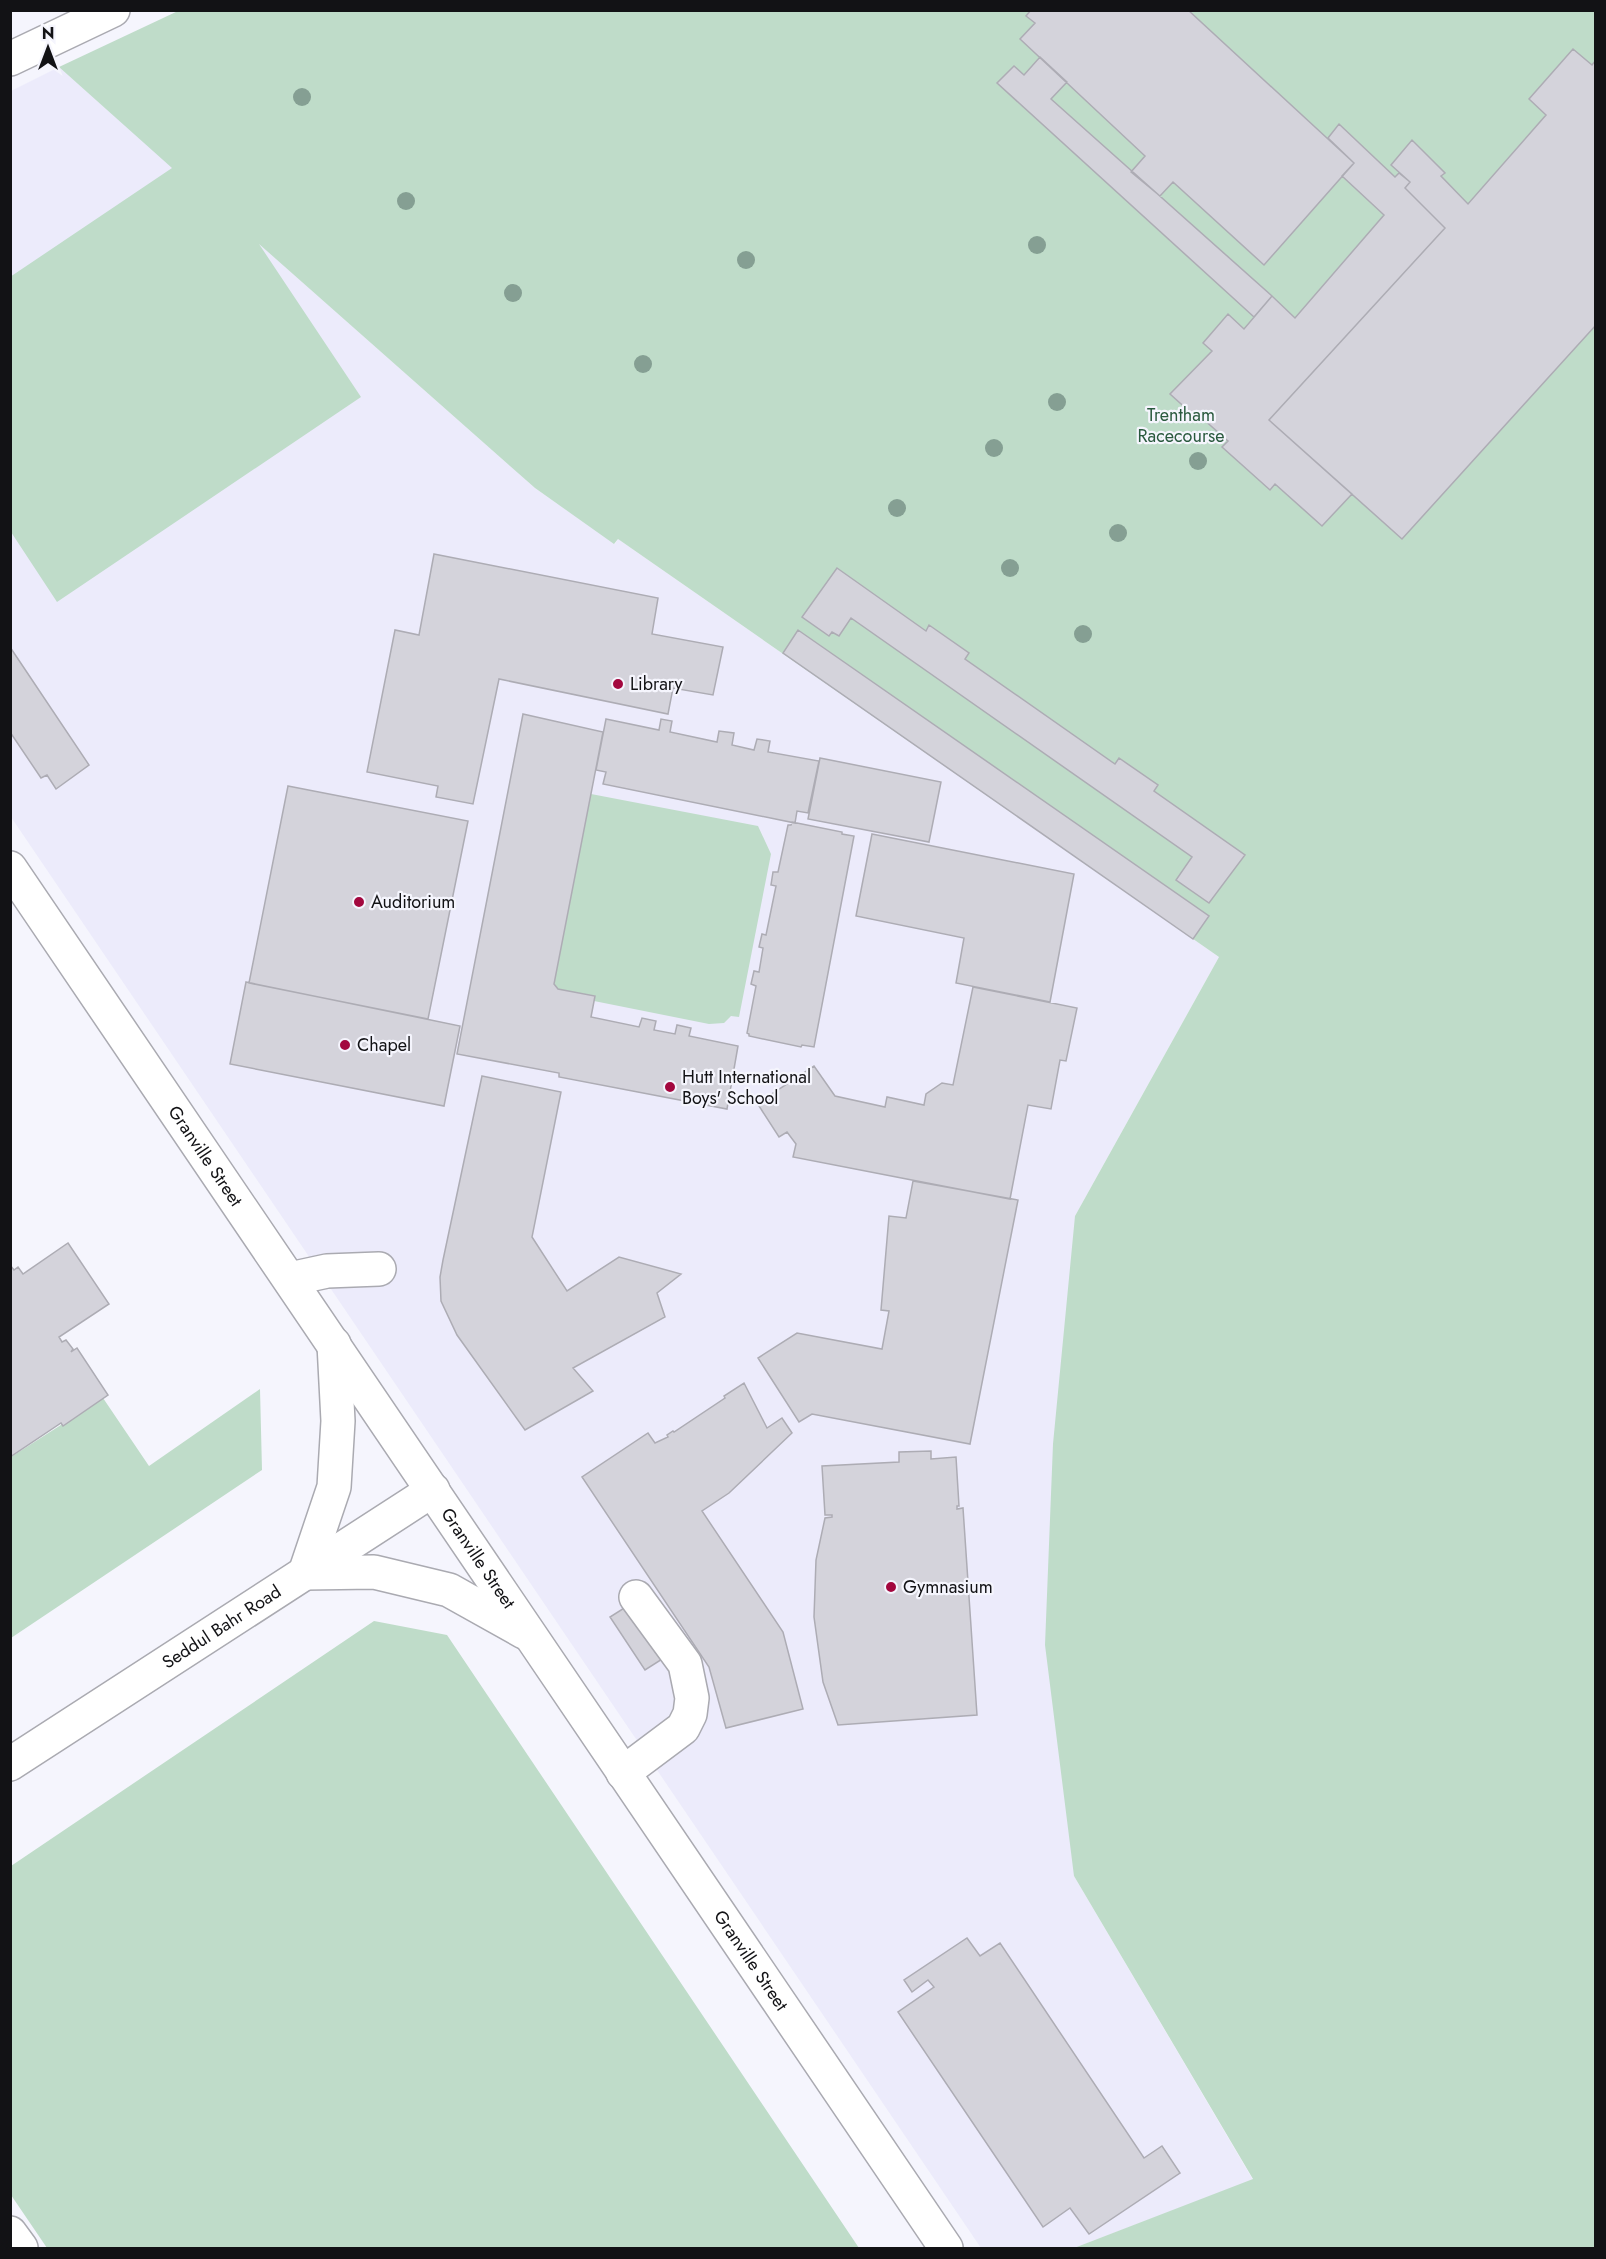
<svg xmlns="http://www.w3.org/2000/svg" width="1606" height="2259" font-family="Jost,sans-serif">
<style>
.built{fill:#ecebfb}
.green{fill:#bfdcc9}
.building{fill:#d4d3db;stroke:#adacb4;stroke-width:1.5}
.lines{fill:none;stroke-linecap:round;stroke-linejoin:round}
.minor-casing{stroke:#aaaab1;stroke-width:36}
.minor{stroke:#fff;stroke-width:33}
.tree{fill:#859f93}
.poi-dot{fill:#a3073e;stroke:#f5f5fd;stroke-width:2}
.labels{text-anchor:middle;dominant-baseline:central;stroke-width:4.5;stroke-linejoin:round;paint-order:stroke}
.park-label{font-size:18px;fill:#29593d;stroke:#f5f5fd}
.poi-label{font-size:18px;fill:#121215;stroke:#f5f5fd;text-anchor:start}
.street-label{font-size:18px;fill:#121215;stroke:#f5f5fd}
</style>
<rect width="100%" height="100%" fill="#f5f5fd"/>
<path class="built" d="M 59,67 L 535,488 L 615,544 L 618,539 L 1219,957 L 1075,1216 L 1074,1876 L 1253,2180 L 1074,2248 L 981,2248 L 11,817 L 11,91 Z"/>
<path class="green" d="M 178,11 L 1595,11 L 1595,2248 L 1074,2248 L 1253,2179 L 1074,1876 L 1045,1645 L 1053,1444 L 1075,1216 L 1219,957 L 618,539 L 614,544 L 535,488 L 259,244 L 361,397 L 57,602 L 11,532 L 10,277 L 172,168 L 59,67 Z
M 591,794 L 758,826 L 771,854 L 739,1017 L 731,1016 L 724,1023 L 709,1024 L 594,1001 L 595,996 L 558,989 L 554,984 Z
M 260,1389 L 262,1470 L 11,1638 L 11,1457 L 103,1398 L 149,1466 Z
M 374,1621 L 447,1635 L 859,2248 L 47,2248 L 11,2195 L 11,1866 Z"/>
<path class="building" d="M 1031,10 L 1188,10 L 1354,163 L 1264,265 L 1173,182 L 1160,196 L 1131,172 L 1145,156 L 1020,39 L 1035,23 L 1026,16 Z
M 1573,49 L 1592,65 L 1596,60 L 1596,325 L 1402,539 L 1269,420 L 1445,228 L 1405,188 L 1410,182 L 1391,165 L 1412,140 L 1445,173 L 1441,176 L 1468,204 L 1546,115 L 1529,99 Z
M 1040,57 L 1067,82 L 1051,99 L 1272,296 L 1254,317 L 997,83 L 1014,66 L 1024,75 Z
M 1339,124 L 1395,177 L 1399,173 L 1410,182 L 1405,188 L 1445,228 L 1269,420 L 1352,494 L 1322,526 L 1275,484 L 1270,490 L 1222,447 L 1228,441 L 1203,419 L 1200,421 L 1170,394 L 1212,351 L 1203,343 L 1228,314 L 1244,329 L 1272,296 L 1295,318 L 1384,215 L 1342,176 L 1354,163 L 1328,138 Z
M 434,554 L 658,598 L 652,634 L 723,647 L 713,695 L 673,688 L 668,714 L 499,679 L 473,804 L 436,797 L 438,786 L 367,772 L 395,630 L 419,635 Z
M 837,568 L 926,631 L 929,625 L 969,653 L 965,659 L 1115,764 L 1119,758 L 1158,785 L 1154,791 L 1245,855 L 1209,903 L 1176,880 L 1192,857 L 851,618 L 839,636 L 832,632 L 829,636 L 802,617 Z
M 798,630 L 1209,916 L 1193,939 L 783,653 Z
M 10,647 L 89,765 L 56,789 L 47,775 L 41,778 L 10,732 Z
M 523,714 L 603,732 L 554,984 L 558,989 L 595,996 L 591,1017 L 639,1027 L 642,1018 L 656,1021 L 654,1030 L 675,1034 L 677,1025 L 691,1028 L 689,1036 L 738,1046 L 727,1109 L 559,1077 L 559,1073 L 457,1054 Z
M 606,719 L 659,730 L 661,719 L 672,721 L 670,732 L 717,742 L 719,731 L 734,733 L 732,745 L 754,750 L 757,739 L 770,741 L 768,752 L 819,761 L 808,813 L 797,811 L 795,823 L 603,784 L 606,772 L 596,770 Z
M 820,758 L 941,782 L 929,842 L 808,819 Z
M 288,786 L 468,821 L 428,1019 L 249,983 Z
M 792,822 L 842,832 L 842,834 L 854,836 L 814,1047 L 802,1045 L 801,1047 L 749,1036 L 749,1034 L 747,1033 L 756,986 L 751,984 L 754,971 L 759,972 L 763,948 L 759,947 L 762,934 L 766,935 L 776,886 L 771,885 L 773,872 L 778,872 L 788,825 L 791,825 Z
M 872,834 L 1074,874 L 1050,1002 L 956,983 L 964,938 L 856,916 Z
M 246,982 L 460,1026 L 444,1106 L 230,1064 Z
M 973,987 L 1077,1008 L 1066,1061 L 1060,1060 L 1051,1109 L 1028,1105 L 1010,1199 L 793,1157 L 796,1144 L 787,1132 L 779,1137 L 759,1106 L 769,1099 L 767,1097 L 814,1066 L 835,1096 L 885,1107 L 887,1097 L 924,1105 L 926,1094 L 942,1083 L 953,1085 Z
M 482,1076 L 561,1092 L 532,1237 L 567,1291 L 619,1257 L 681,1274 L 657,1293 L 665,1317 L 573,1368 L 593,1391 L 525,1430 L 457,1335 L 441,1301 L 440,1277 L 443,1260 Z
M 913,1181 L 1018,1200 L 970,1444 L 812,1414 L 799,1422 L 758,1358 L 797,1333 L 882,1349 L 889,1311 L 881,1310 L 889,1216 L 906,1218 Z
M 68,1243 L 109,1304 L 59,1337 L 62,1342 L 66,1340 L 73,1349 L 71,1352 L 77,1348 L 108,1395 L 63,1426 L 61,1423 L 10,1457 L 10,1265 L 14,1270 L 18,1267 L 23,1274 Z
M 744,1383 L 767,1428 L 782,1418 L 792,1433 L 729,1493 L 702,1511 L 783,1632 L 803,1709 L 726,1728 L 709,1667 L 582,1477 L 648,1433 L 655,1443 L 668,1437 L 667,1435 L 673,1431 L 674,1432 L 725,1398 L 724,1396 Z
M 931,1451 L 931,1459 L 956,1457 L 959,1506 L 957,1506 L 957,1509 L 963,1508 L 977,1715 L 838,1725 L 823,1682 L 814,1617 L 816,1560 L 825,1518 L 832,1517 L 832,1515 L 825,1515 L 822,1466 L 899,1462 L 899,1452 Z
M 632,1603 L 667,1656 L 645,1670 L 610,1617 Z
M 967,1938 L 980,1956 L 1000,1943 L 1144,2158 L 1162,2146 L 1180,2173 L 1089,2234 L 1070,2208 L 1043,2227 L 898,2012 L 934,1987 L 928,1980 L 912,1992 L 904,1980 Z"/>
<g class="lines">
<defs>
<g id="minor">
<path d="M 10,59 L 113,10"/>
<path id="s1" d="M 10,868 L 946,2248"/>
<path d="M 290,1279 L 327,1271 L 379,1269"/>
<path d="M 334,1344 L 338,1421 L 334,1487 L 305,1573 L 374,1572 L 449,1590 L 524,1632"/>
<path id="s2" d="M 10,1764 L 433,1490"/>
<path d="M 623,1773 L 683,1728 L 690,1714 L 692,1698 L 685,1664 L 636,1597"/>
<path d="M 10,2233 L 21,2248"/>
</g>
</defs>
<use href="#minor" class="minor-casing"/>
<use href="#minor" class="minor"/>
</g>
<g class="tree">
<circle cx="302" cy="97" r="9"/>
<circle cx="406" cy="201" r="9"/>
<circle cx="1037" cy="245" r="9"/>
<circle cx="746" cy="260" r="9"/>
<circle cx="513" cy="293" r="9"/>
<circle cx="643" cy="364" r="9"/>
<circle cx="1057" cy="402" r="9"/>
<circle cx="994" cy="448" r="9"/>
<circle cx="1198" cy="461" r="9"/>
<circle cx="897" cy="508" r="9"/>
<circle cx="1118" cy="533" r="9"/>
<circle cx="1010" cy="568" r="9"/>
<circle cx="1083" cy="634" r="9"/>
</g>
<g class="poi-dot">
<circle cx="618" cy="684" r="6"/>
<circle cx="359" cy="902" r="6"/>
<circle cx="345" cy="1045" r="6"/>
<circle cx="670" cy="1087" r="6"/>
<circle cx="891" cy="1587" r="6"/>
</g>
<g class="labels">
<g class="park-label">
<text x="1181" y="415">Trentham<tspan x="1181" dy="21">Racecourse</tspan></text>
</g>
<g class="poi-label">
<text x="630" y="684">Library</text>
<text x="371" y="902">Auditorium</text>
<text x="357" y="1045">Chapel</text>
<text x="682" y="1077">Hutt International<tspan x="682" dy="21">Boys' School</tspan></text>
<text x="903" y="1587">Gymnasium</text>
</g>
<g class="street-label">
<text stroke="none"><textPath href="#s1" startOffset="348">Granville Street</textPath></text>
<text stroke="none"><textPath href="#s1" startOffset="834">Granville Street</textPath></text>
<text stroke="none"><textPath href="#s2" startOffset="252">Seddul Bahr Road</textPath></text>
<text stroke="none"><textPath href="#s1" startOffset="1320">Granville Street</textPath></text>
</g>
</g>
<rect width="1606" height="2259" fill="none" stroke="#121215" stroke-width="24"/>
<g transform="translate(48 48)" stroke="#f5f5fd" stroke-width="4.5" paint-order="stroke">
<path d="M0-4.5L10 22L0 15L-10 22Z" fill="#121215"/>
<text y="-9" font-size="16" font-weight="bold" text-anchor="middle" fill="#121215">N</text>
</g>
</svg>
